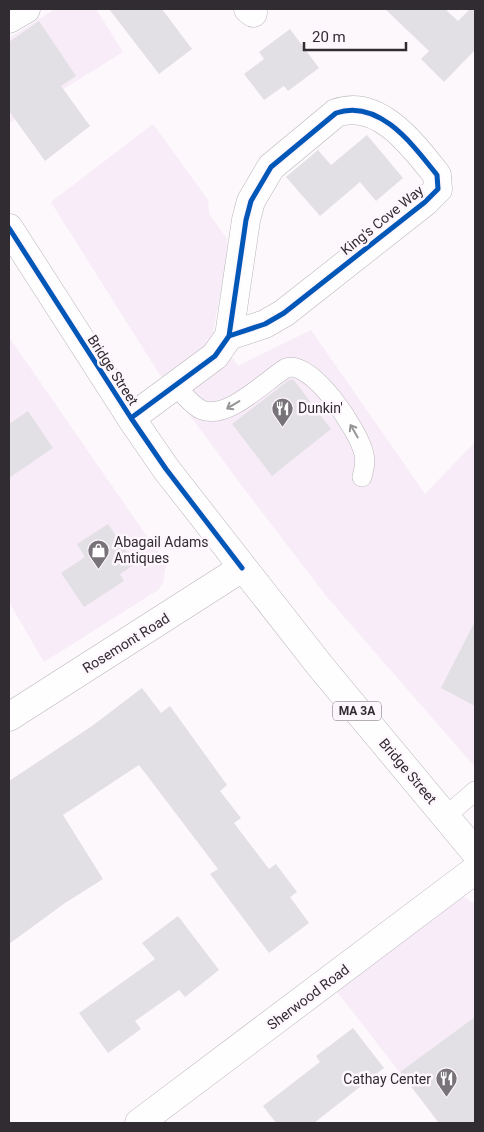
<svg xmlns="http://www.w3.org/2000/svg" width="484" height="1132" font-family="Roboto,sans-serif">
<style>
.built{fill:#f7ecf7}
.building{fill:#e3e0e5}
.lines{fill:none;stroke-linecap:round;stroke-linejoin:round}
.service-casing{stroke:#b9b5b9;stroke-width:20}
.minor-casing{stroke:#b9b5b9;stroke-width:29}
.primary-casing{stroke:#b9b5b9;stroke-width:29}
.service{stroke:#fffeff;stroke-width:19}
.minor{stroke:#fffeff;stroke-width:28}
.primary{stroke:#fffeff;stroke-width:28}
.cycleway-casing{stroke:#fef6fd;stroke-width:8}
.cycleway{stroke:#0057b8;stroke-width:5}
.oneway{stroke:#989598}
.labels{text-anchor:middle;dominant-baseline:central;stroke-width:5;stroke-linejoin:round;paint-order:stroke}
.shield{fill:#fef6fd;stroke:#6e696e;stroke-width:1}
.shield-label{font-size:12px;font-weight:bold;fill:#312c31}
.street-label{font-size:14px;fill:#312c31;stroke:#fef6fd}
.poi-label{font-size:14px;fill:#312c31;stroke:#fef6fd;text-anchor:start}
</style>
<rect width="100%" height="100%" fill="#fcf8fc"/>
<path class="built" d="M 55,9 L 96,9 L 123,52 L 9,123 L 9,38 Z
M 153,124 L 208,200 L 209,214 L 227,239 L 227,260 L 213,331 L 238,366 L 311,330 L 425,494 L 475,442 L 475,767 L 327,597 L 242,486 L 158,372 L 51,202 Z
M 9,337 L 166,564 L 163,583 L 158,590 L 44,662 L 9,602 Z
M 464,897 L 475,904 L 475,1123 L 439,1123 L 335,989 L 458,899 Z"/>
<path class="building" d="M 109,9 L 162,9 L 192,49 L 159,74 Z
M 385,9 L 445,9 L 458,21 L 470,9 L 475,9 L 475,50 L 444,82 L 421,59 L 429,51 Z
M 39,21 L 76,76 L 61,86 L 90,126 L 45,161 L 9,111 L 9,42 Z
M 290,29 L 319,68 L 288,91 L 284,86 L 264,100 L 244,74 L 264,59 L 259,52 Z
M 367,135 L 403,178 L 376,201 L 360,182 L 320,216 L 286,177 L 318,150 L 331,165 Z
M 293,379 L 331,429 L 272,476 L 232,424 L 289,380 Z
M 28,411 L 53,448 L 9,478 L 9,424 Z
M 108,524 L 135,564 L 120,574 L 124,581 L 84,607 L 61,573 L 85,557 L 77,544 Z
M 475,621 L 475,706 L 441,688 Z
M 142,688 L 161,713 L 170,706 L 227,785 L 220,791 L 241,818 L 234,823 L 269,869 L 276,864 L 297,892 L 290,897 L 309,923 L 269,953 L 210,874 L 218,869 L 139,765 L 63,815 L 103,879 L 65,903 L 9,944 L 9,781 L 92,726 Z
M 178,916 L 219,970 L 185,997 L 179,990 L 135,1021 L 141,1029 L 108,1053 L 79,1013 L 155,959 L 142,943 Z
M 475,1017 L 475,1123 L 439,1123 L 400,1072 Z
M 353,1028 L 384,1068 L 314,1123 L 276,1123 L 263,1106 L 320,1062 L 316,1056 Z"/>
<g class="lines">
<defs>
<path id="service" d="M 176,387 C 184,394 192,406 202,410 C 228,420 265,381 286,368 C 312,359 359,431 364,454 C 366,463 364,469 362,477
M 445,817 L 475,791"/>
<path id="minor" d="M 248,9 L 253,13
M 9,19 L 26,9
M 131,418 L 215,356 L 229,336 L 246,220 L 251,201 L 271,167 L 336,113 C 379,98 413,145 437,175 L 438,189 L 425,202 L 284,313 L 265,324 L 229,336
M 9,717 L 242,568
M 139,1123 L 475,870"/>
<path id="primary" d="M 9,228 L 131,418 L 166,469 L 321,667 L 475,852"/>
</defs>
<use href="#service" class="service-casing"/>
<use href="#minor" class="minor-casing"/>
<use href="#primary" class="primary-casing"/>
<use href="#service" class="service"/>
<use href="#minor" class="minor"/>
<use href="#primary" class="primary"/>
<defs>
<path id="cycleway" d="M 9,228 L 131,418 L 166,469 L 242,568
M 131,418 L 215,356 L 229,336 L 246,220 L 251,201 L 271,167 L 336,113 C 379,98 413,145 437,175 L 438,189 L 425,202 L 284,313 L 265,324 L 229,336"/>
</defs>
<use href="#cycleway" class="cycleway-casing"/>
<use href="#cycleway" class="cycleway"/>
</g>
<defs><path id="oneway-shaft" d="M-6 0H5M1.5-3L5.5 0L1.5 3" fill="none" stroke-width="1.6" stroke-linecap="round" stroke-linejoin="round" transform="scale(1.25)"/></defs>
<g class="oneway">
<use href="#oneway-shaft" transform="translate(233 405) rotate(149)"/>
<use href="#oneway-shaft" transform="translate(354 431) rotate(-120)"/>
</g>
<defs>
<symbol id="restaurant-pin" viewBox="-11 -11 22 30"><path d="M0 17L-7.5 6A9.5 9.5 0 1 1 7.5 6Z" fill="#787378" stroke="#fef6fd"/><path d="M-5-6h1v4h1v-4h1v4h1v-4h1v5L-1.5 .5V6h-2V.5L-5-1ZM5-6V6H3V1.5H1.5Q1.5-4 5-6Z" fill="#fff"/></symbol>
<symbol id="shop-pin" viewBox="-11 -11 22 30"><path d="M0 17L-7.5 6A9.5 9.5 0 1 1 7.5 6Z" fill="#787378" stroke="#fef6fd"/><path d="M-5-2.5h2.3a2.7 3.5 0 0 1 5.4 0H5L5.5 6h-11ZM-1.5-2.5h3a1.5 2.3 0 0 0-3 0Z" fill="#fff"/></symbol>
</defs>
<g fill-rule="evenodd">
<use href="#restaurant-pin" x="270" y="396" width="25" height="34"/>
<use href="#shop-pin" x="86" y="538" width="25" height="34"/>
<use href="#restaurant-pin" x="434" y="1066" width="25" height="34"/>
</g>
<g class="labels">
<rect class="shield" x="333" y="701.5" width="48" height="19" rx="4"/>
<g class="shield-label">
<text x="357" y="711">MA 3A</text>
</g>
<g class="street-label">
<text transform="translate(382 220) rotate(-39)">King's Cove Way</text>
<text transform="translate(113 370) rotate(57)">Bridge Street</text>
<text transform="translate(126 643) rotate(-32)">Rosemont Road</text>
<text transform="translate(408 771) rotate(50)">Bridge Street</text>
<text transform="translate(308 997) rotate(-37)">Sherwood Road</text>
</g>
<g class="poi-label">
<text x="298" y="408">Dunkin'</text>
<text x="114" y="542">Abagail Adams<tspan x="114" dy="16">Antiques</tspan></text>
<text x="431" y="1079" text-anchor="end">Cathay Center</text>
</g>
</g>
<rect width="484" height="1132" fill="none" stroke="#312c31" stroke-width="20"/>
<path d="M304 42v8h102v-8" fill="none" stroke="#312c31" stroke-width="2.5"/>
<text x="312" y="42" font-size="15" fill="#312c31" stroke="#fef6fd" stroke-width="4" paint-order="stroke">20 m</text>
</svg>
